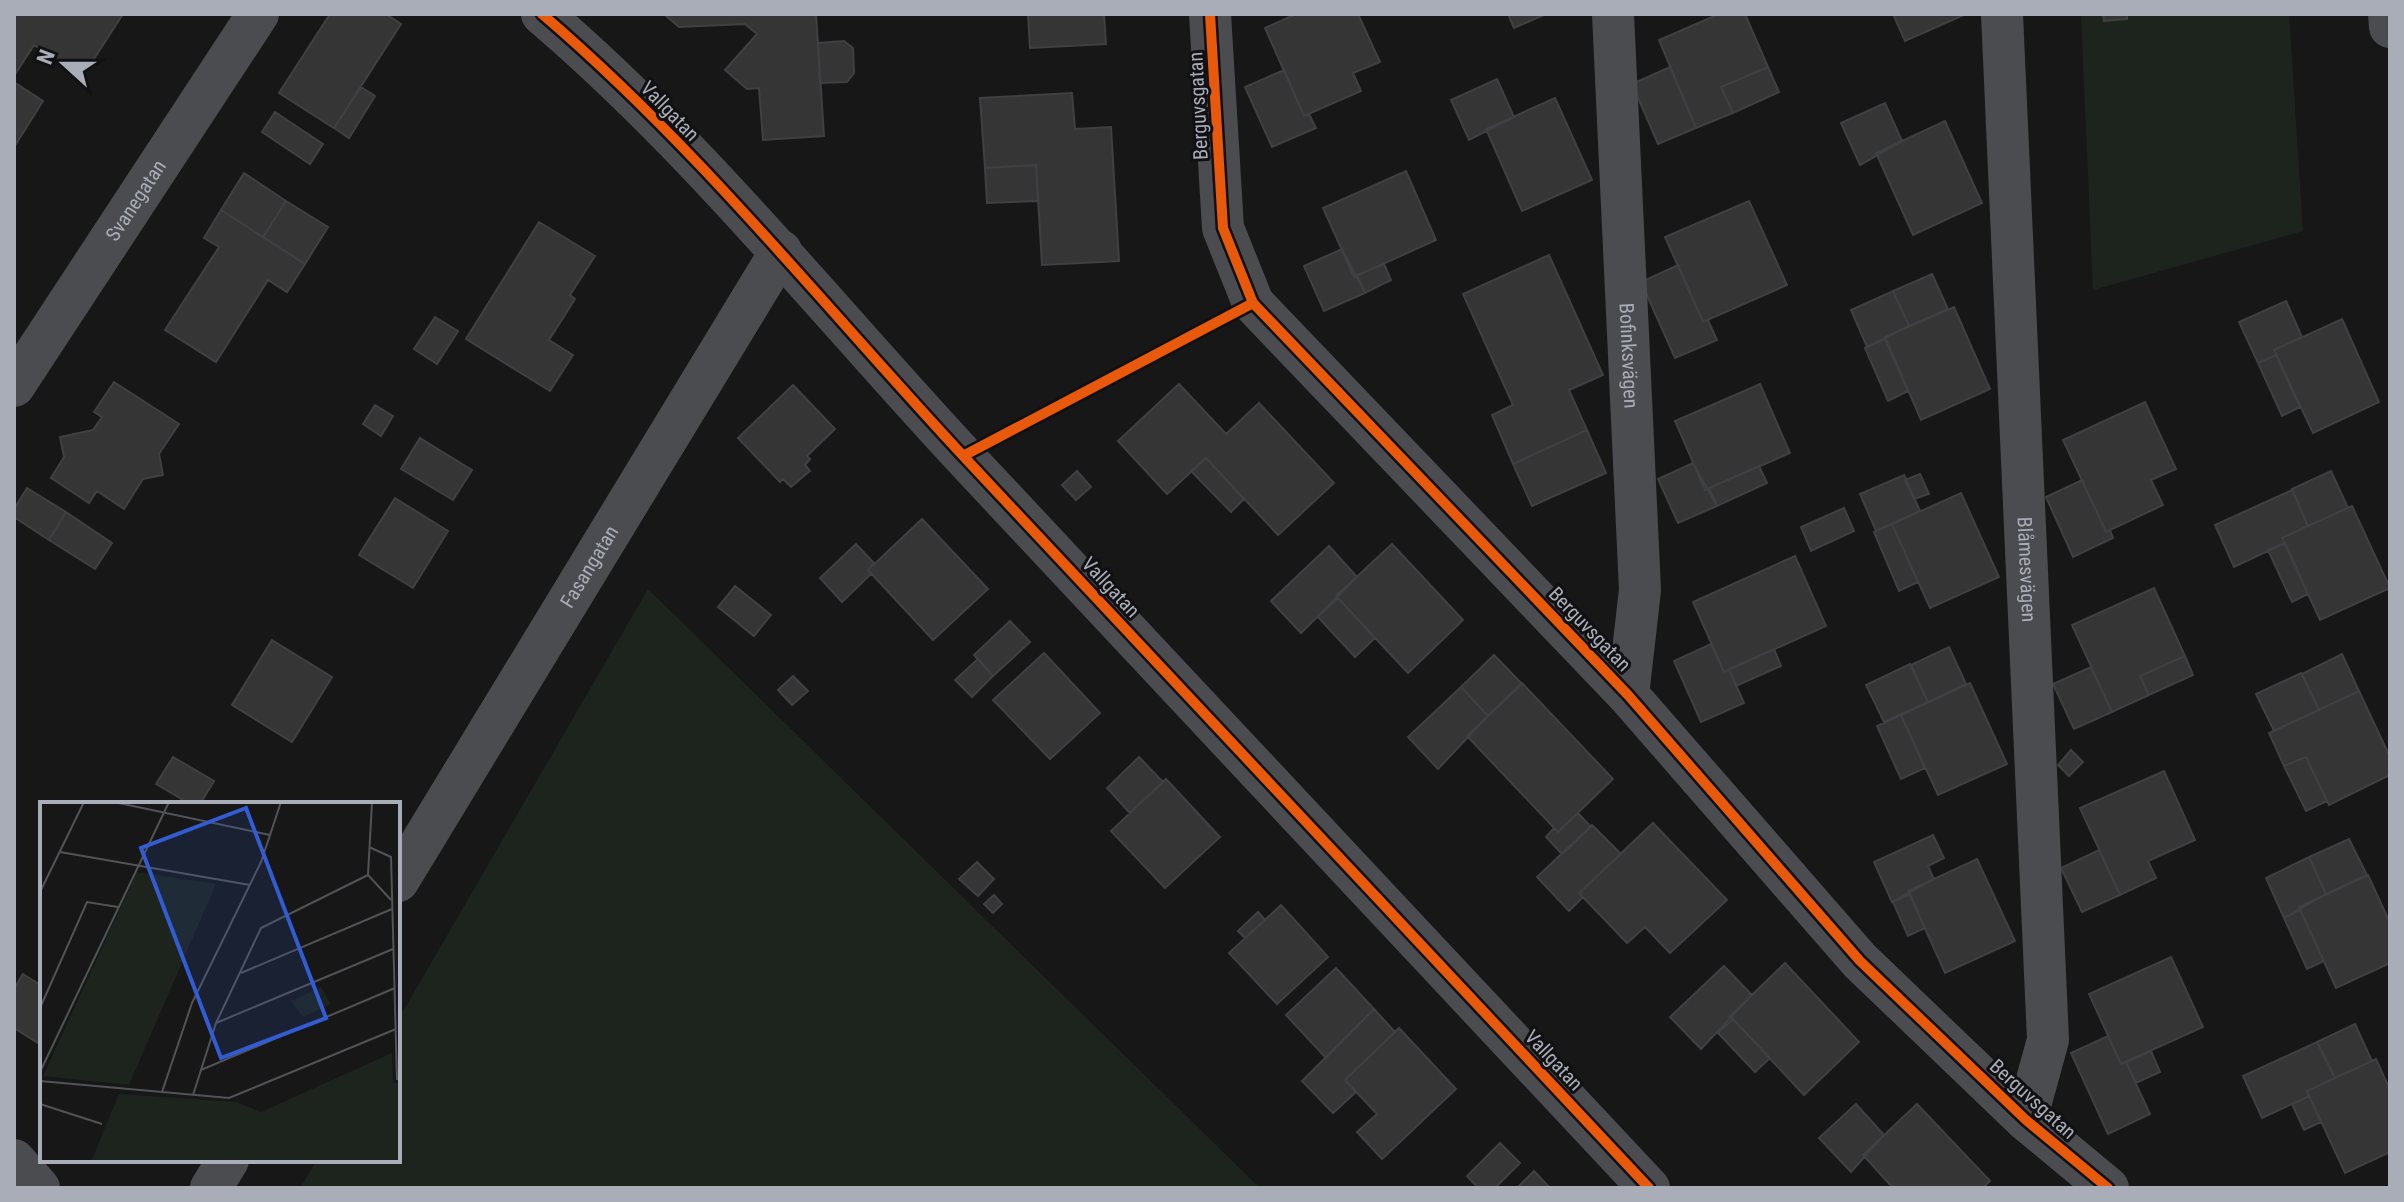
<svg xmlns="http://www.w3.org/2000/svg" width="2404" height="1202" font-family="'Roboto Condensed',sans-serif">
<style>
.green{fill:#1d241e}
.building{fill:#353536;stroke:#3f4043;stroke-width:2}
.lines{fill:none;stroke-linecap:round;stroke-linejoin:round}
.street{stroke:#4b4c50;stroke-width:42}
.cycleway-casing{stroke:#111113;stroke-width:15}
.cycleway{stroke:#e8590c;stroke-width:10}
.labels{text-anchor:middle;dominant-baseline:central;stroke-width:6;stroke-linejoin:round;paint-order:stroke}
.street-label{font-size:20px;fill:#a8adb8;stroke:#111113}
.inset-road{fill:none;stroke:#515357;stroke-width:2}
.view{fill:#325cd3;fill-opacity:0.15;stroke:#325cd3;stroke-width:4}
.inset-edge{fill:none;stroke:#a8adb8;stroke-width:4}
</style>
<rect width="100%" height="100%" fill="#171717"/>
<path class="green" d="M 2081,14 L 2289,14 L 2303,231 L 2093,290 Z
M 648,589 L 1260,1188 L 300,1188 L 317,1160 L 398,1160 L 398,1020 Z"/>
<path class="building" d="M 14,14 L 123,14 L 83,76 L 34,45 L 14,76 Z
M 330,14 L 386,14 L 401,24 L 334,128 L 279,93 Z
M 664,14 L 816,14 L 824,136 L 763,140 L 759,88 L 747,89 L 725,70 L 757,34 L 745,24 L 679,27 Z
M 1028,14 L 1104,14 L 1106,44 L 1030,48 Z
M 1296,14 L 1358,14 L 1380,62 L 1353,73 L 1361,91 L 1304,116 L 1265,28 Z
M 1508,14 L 1546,14 L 1514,28 Z
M 1719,14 L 1745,14 L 1768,67 L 1721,87 L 1733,113 L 1696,128 L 1659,40 Z
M 1893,14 L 1966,14 L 1905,41 Z
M 2103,14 L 2127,14 L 2127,19 L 2104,21 Z
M 844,41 L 853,48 L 854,73 L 847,82 L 820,83 L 818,43 Z
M 1670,67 L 1696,128 L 1658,144 L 1632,84 Z
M 1768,67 L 1779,92 L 1733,113 L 1721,87 Z
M 1284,70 L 1304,116 L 1309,114 L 1316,128 L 1272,147 L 1245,87 Z
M 1497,79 L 1514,117 L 1469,140 L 1451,100 Z
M 14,82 L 43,101 L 16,144 L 14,142 Z
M 361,87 L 375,96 L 349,138 L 334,128 Z
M 1072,93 L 1075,129 L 1111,127 L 1119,261 L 1042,265 L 1036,165 L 985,168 L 980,98 Z
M 1555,98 L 1592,180 L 1522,211 L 1486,129 Z
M 1885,103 L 1902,141 L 1860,165 L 1841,123 Z
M 275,112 L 323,144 L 310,164 L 262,132 Z
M 1945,121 L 1982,203 L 1913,235 L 1876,153 Z
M 1036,165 L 1038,201 L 987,203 L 985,168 Z
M 1406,171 L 1436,240 L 1354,277 L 1323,208 Z
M 244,173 L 286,201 L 263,237 L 221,210 Z
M 286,201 L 328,227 L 305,264 L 263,237 Z
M 1749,201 L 1787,285 L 1703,322 L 1665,237 Z
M 221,210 L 305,264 L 287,292 L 268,280 L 216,362 L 165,330 L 219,247 L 204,238 Z
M 539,222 L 595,256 L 570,295 L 575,299 L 549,340 L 573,355 L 550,391 L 466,339 Z
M 1342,249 L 1365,293 L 1324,311 L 1304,266 Z
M 1549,255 L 1603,375 L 1569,390 L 1587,430 L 1513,464 L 1492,415 L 1513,405 L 1463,294 Z
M 1384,264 L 1391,280 L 1365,293 L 1357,275 Z
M 1678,265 L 1703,322 L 1708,320 L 1717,340 L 1675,358 L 1641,282 Z
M 1932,274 L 1948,309 L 1909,326 L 1893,291 Z
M 1893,291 L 1909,326 L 1867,347 L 1851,310 Z
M 2286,301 L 2302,337 L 2274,350 L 2276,355 L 2258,363 L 2239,322 Z
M 1954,307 L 1990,389 L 1921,420 L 1885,337 Z
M 435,317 L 458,331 L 437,364 L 414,349 Z
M 2342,319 L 2379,402 L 2313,433 L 2274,350 Z
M 1885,339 L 1908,391 L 1888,401 L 1865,348 Z
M 2276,355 L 2300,407 L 2282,416 L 2258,363 Z
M 114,382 L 179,424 L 159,454 L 163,475 L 143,479 L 124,509 L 97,491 L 89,503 L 51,478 L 64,457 L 60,437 L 93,430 L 102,417 L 94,412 Z
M 1179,384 L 1226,434 L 1259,403 L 1334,483 L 1278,535 L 1206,458 L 1167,494 L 1118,441 Z
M 1760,384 L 1790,453 L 1705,490 L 1675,421 Z
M 793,385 L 835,429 L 807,456 L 810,459 L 805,465 L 810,471 L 791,487 L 783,479 L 780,482 L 738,438 Z
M 2145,402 L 2176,469 L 2151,480 L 2163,505 L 2106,532 L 2063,440 Z
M 375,405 L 393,416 L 381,436 L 363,424 Z
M 1587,430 L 1606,473 L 1532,506 L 1513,464 Z
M 420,438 L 472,470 L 453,500 L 401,469 Z
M 1206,458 L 1244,499 L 1231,512 L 1191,471 Z
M 1693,463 L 1717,506 L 1678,523 L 1658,479 Z
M 1759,466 L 1767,483 L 1717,506 L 1709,488 Z
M 1077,471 L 1091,487 L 1076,500 L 1062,485 Z
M 2331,471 L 2348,508 L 2308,526 L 2292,489 Z
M 1920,474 L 1929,494 L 1914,499 L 1905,480 Z
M 1904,475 L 1920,511 L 1876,531 L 1860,494 Z
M 2082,480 L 2106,532 L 2110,530 L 2113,538 L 2073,557 L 2046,497 Z
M 27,488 L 66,512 L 49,540 L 14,517 L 14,509 Z
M 2292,490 L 2308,526 L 2282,538 L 2285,543 L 2234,567 L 2215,525 Z
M 1961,493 L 1999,577 L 1930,608 L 1892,524 Z
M 395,498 L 448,531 L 413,588 L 359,555 Z
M 2352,506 L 2390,588 L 2320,620 L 2282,538 Z
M 1844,508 L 1854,531 L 1811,551 L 1801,527 Z
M 66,512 L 112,543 L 95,569 L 49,540 Z
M 922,519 L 988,589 L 933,640 L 868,570 Z
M 1892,524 L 1918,582 L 1899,591 L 1874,532 Z
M 2285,543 L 2308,594 L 2292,602 L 2268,550 Z
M 856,544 L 874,563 L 868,570 L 871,574 L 842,602 L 820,578 Z
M 1392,544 L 1463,620 L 1408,673 L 1336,596 Z
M 1329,546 L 1357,577 L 1301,633 L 1271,601 Z
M 1795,556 L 1826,626 L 1724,672 L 1693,602 Z
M 735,586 L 771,615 L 754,636 L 718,607 Z
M 2154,588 L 2185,656 L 2140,676 L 2149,695 L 2112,712 L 2072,625 Z
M 1338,598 L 1375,638 L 1355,657 L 1318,617 Z
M 1010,621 L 1030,642 L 993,676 L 974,655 Z
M 272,640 L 332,677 L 292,742 L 232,705 Z
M 1711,644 L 1724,672 L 1729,669 L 1744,703 L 1701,722 L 1674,661 Z
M 1949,647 L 1966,684 L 1928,702 L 1911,665 Z
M 1774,649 L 1781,666 L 1736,686 L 1729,669 Z
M 1044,653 L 1100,713 L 1050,759 L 993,700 Z
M 2342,654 L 2359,691 L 2319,710 L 2302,674 Z
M 1494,655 L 1522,684 L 1488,716 L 1461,687 Z
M 2185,656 L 2193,675 L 2149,695 L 2140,676 Z
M 978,659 L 993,676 L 972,697 L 955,680 Z
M 1910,664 L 1928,702 L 1884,722 L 1866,685 Z
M 2091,667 L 2112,712 L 2074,729 L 2053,684 Z
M 2301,673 L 2319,710 L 2274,731 L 2256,694 Z
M 793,676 L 808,691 L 792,705 L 778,690 Z
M 1522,683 L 1613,779 L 1558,832 L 1467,736 Z
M 1970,683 L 2007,764 L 1938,795 L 1901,715 Z
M 1461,687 L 1488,716 L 1438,769 L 1408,737 Z
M 2359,691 L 2390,757 L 2390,775 L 2329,805 L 2306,757 L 2284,766 L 2269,733 Z
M 1901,715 L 1925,768 L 1901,779 L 1877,726 Z
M 2071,750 L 2083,762 L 2069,776 L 2058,765 Z
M 173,757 L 214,781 L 200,804 L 190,804 L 156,784 Z
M 1139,757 L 1163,782 L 1130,813 L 1107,788 Z
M 2306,757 L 2327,801 L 2306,811 L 2284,766 Z
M 2164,771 L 2195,840 L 2148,861 L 2156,878 L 2120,895 L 2080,808 Z
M 1166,779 L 1220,837 L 1165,888 L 1111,831 Z
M 1578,813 L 1591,827 L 1562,854 L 1546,837 L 1554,828 L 1558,832 Z
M 1653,823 L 1727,900 L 1670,953 L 1645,927 L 1627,943 L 1579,893 Z
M 1592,825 L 1621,854 L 1579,893 L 1583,897 L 1569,911 L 1537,877 Z
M 1933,835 L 1944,858 L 1928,866 L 1934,879 L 1892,902 L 1874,862 Z
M 2349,839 L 2367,875 L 2326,894 L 2309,857 Z
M 2099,850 L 2120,895 L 2082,912 L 2061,868 Z
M 2309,857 L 2326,894 L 2284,918 L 2266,878 Z
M 1977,859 L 2015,941 L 1945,973 L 1908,891 Z
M 977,862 L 994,879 L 978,896 L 959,879 Z
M 2368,875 L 2390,923 L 2390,963 L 2336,988 L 2299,907 Z
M 1910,894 L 1925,928 L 1908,936 L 1893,902 Z
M 994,895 L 1002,904 L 993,913 L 984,904 Z
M 1281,905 L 1328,957 L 1277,1004 L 1229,953 Z
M 2300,910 L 2324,961 L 2307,969 L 2284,918 Z
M 1258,912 L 1265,920 L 1245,938 L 1238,931 Z
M 2171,957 L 2203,1027 L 2121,1064 L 2089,994 Z
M 1785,963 L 1859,1042 L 1804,1095 L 1730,1016 Z
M 1724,966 L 1752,995 L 1701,1049 L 1670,1017 Z
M 1336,968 L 1374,1009 L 1326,1058 L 1286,1015 Z
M 23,974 L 42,986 L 42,1036 L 38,1043 L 14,1028 L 14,989 Z
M 1374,1009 L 1395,1032 L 1345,1080 L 1356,1092 L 1333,1113 L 1302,1081 Z
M 1733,1019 L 1770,1058 L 1755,1072 L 1718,1033 Z
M 2355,1024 L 2372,1061 L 2335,1078 L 2317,1042 Z
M 1399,1028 L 1456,1089 L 1382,1159 L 1357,1132 L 1377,1114 L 1345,1080 Z
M 2108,1036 L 2121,1064 L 2126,1062 L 2150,1114 L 2108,1134 L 2071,1053 Z
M 2317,1042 L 2335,1078 L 2307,1091 L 2309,1096 L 2262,1118 L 2243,1076 Z
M 2151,1051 L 2160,1072 L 2136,1083 L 2126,1062 Z
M 2376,1059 L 2390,1090 L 2390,1152 L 2345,1173 L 2307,1091 Z
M 2309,1096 L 2321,1122 L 2304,1130 L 2292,1104 Z
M 1856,1104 L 1884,1135 L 1851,1172 L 1819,1138 Z
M 1917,1104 L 1990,1181 L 1983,1188 L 1893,1188 L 1863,1155 Z
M 1500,1143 L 1520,1163 L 1495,1188 L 1478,1188 L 1467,1176 Z
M 1534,1171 L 1550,1188 L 1517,1188 Z"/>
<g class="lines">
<g class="street">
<path d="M 542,14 C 699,148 827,310 967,460 C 1193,703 1422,945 1649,1188"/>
<path d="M 1210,14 L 1223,228 L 1253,303 L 1628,695 L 1860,961 L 2026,1120 L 2108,1188"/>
<path id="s1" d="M 1613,14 L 1640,590 L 1628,695"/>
<path id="s2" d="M 2002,14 L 2048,1040 L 2026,1120"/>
<path d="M 2389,14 L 2390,27"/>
<path id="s3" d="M 14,386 L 258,14"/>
<path id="s4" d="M 398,881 L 781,251"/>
<path d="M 14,1160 L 39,1188"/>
<path d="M 211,1188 L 228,1160"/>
</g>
<defs>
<path id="cycleway" d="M 542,14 C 699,148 827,310 967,460 C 1193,703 1422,945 1649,1188
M 1210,14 L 1223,228 L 1253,303 L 1628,695 L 1860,961 L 2026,1120 L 2108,1188
M 963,456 L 1253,303"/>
</defs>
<use href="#cycleway" class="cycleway-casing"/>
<use href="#cycleway" class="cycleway"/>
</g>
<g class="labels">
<g class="street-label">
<text transform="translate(1198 106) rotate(-93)">Berguvsgatan</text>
<text transform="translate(670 111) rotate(46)">Vallgatan</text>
<text stroke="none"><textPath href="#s3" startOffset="222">Svanegatan</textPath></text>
<text stroke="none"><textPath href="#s1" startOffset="342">Bofinksvägen</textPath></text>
<text stroke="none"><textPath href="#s4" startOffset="368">Fasangatan</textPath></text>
<text stroke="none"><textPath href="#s2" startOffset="556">Blåmesvägen</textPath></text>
<text transform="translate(1111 587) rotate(47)">Vallgatan</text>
<text transform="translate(1590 629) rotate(46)">Berguvsgatan</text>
<text transform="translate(1554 1060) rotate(47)">Vallgatan</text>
<text transform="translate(2033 1099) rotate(42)">Berguvsgatan</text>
</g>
</g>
<g transform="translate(40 802)">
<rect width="360" height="360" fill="#171717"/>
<path d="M 97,70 L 176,82 L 89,283 L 3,274 ZM 281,185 L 291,202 L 263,215 L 251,199 ZM 352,251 L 353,281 L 360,281 L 360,360 L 51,360 L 79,292 L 197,300 L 221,310 Z" fill="#1d241e"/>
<path class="inset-road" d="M 74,0 L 230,33M 332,0 L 328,73 L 351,98M 329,45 L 351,55 L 357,278M 20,50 L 210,83M 0,90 L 44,0M 201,171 L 352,107M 0,206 L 47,100 L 78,105M 176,221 L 353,147M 161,268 L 355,186M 0,270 L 129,0M 0,279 L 189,296 L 356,227M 122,290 L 152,201 L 221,60 L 241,0M 153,293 L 176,221 L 221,126 L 328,73M 0,302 L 62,322"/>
<path class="view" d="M 206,6 L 286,216 L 181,256 L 101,46 Z"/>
<rect width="360" height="360" class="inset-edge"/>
</g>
<rect width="2404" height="1202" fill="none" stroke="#a8adb8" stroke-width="32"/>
<g transform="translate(64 64) rotate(291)" stroke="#111113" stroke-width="6" paint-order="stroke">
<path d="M0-6L14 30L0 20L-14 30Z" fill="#a8adb8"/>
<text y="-12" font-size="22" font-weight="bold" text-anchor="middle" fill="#a8adb8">N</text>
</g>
</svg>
